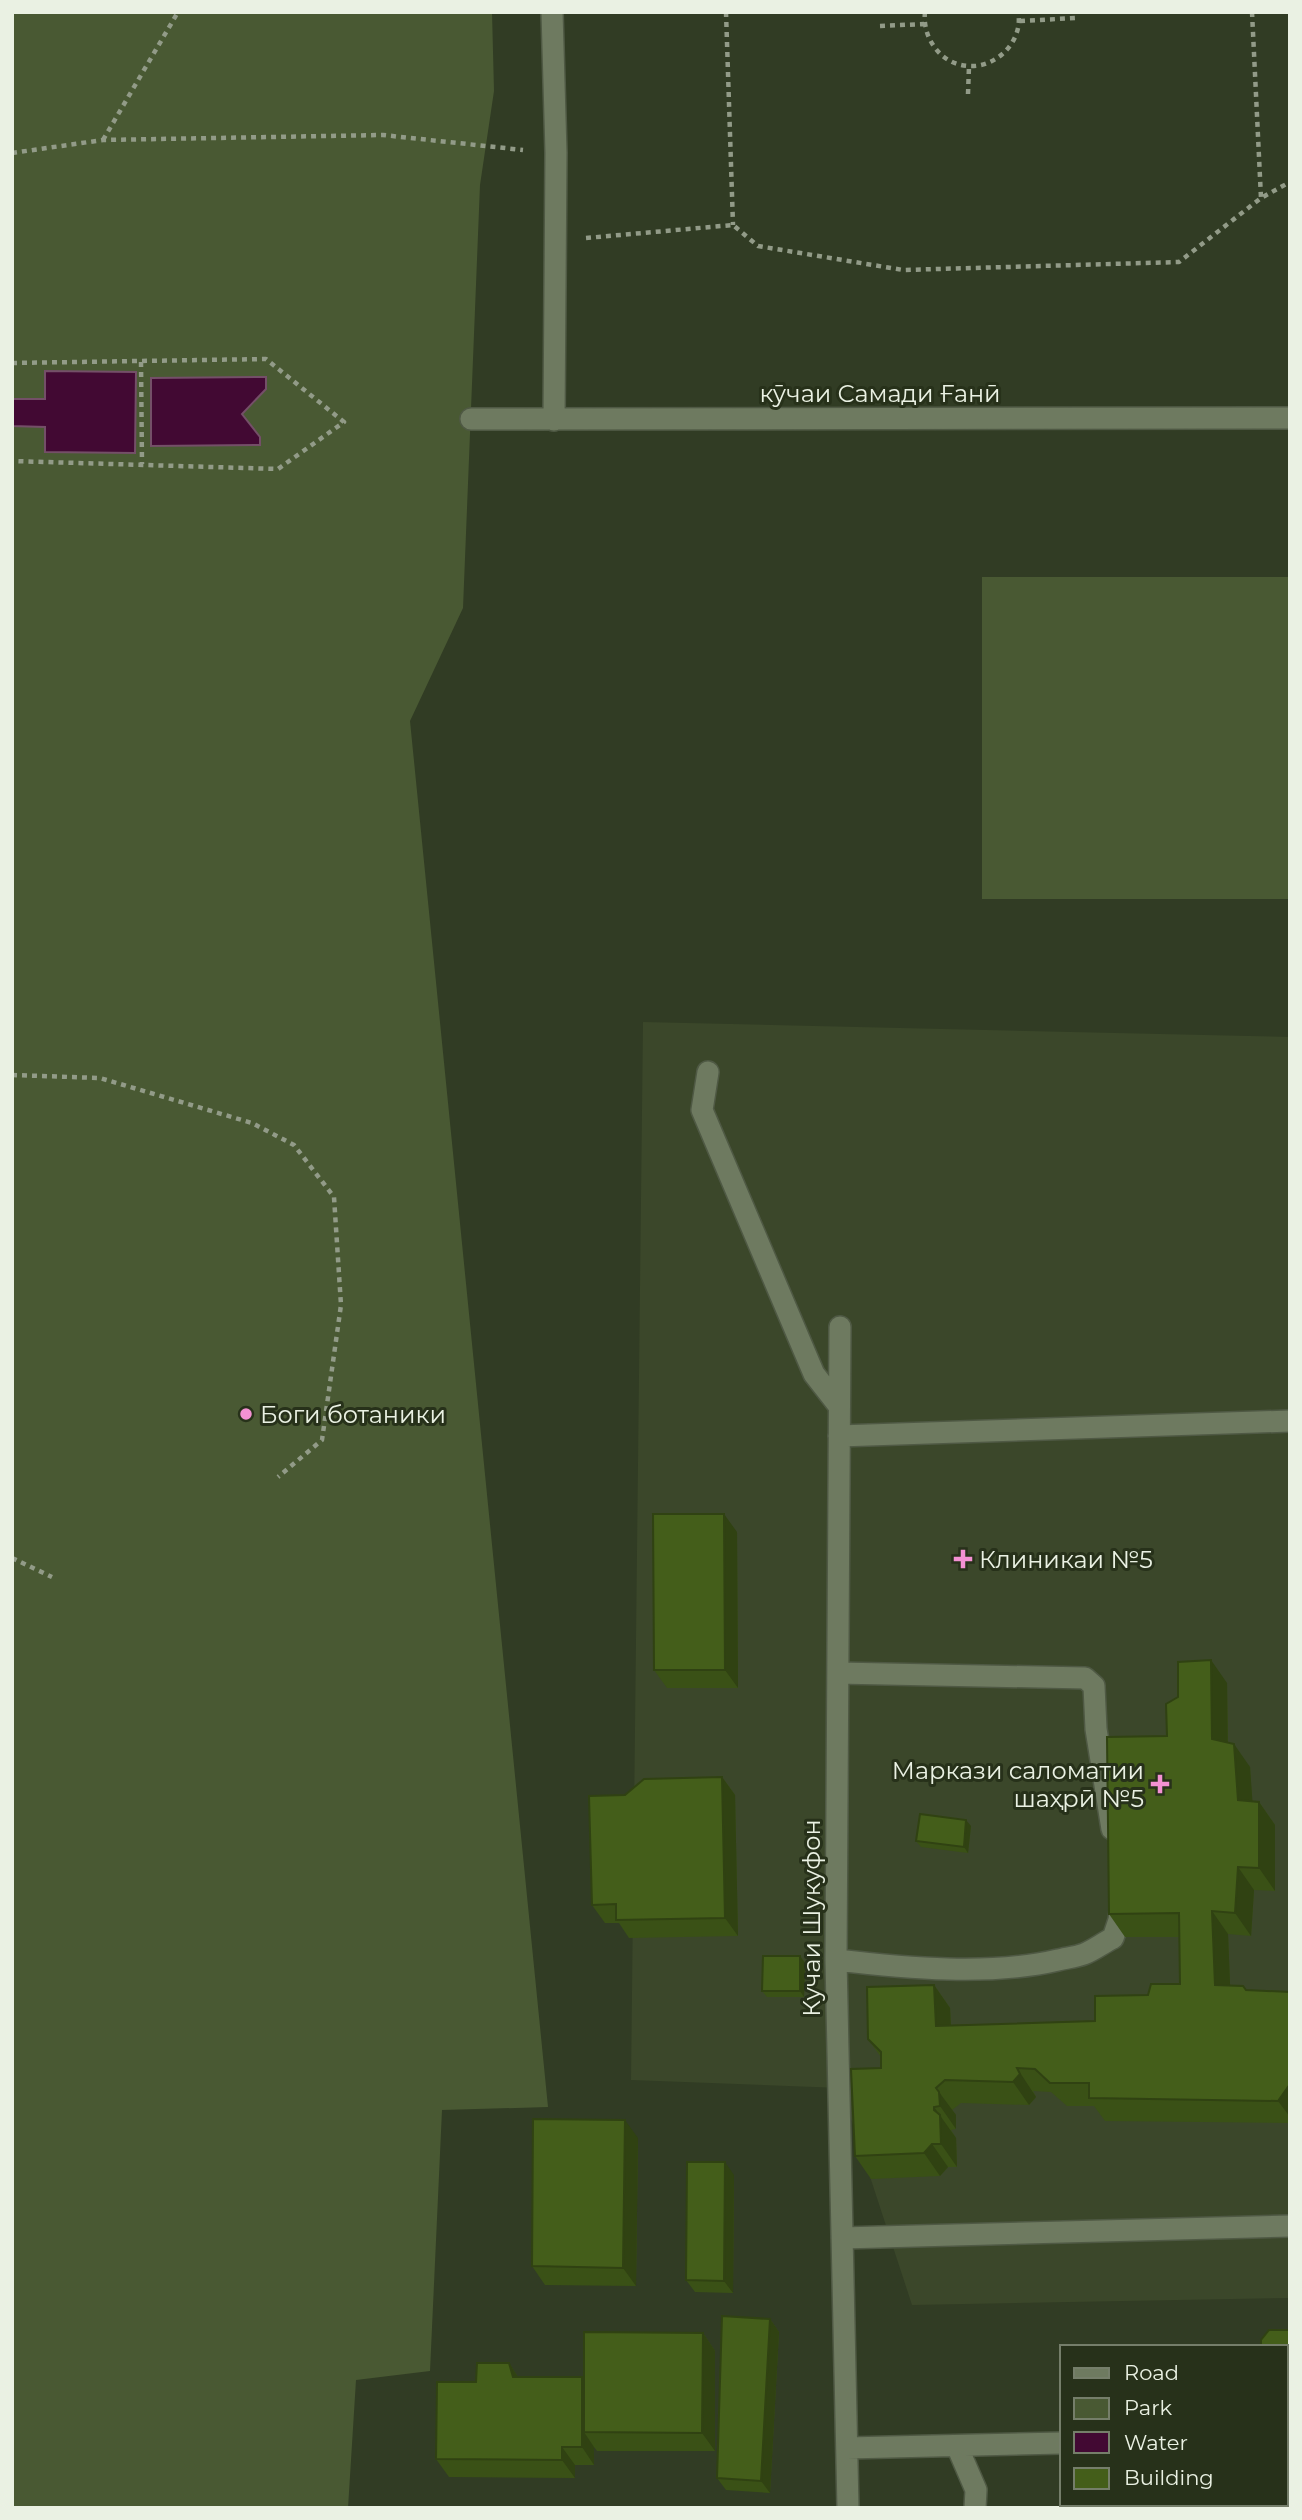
<svg xmlns="http://www.w3.org/2000/svg" width="1302" height="2520" font-family="Montserrat,sans-serif">
<style>
.built{fill:#3b472a}
.green{fill:#495933}
.water{fill:#420933;stroke:#744f68;stroke-width:2}
.lines{fill:none;stroke-linecap:round;stroke-linejoin:round}
.minor-casing{stroke:#4f5944;stroke-width:24}
.path{stroke:#929b88;stroke-width:4.5;stroke-dasharray:5 5;stroke-linecap:butt}
.minor{stroke:#6e7a60;stroke-width:21}
.wall{fill:#3a5116}
.shaded-wall{fill:#304212}
.building{fill:#445e1a;stroke:#304212;stroke-width:2}
.poi-dot{fill:#f491d3;stroke:#27311a;stroke-width:2.5}
.labels{text-anchor:middle;dominant-baseline:central;stroke-width:6;stroke-linejoin:round;paint-order:stroke}
.street-label{font-size:24px;fill:#eaf1e3;stroke:#27311a}
.poi-label{font-size:24px;fill:#eaf1e3;stroke:#27311a;text-anchor:start}
</style>
<rect width="100%" height="100%" fill="#313c24"/>
<path class="built" d="M 643,1022 L 1290,1037 L 1290,2298 L 912,2305 L 841,2088 L 631,2080 Z"/>
<path class="green" d="M 12,12 L 492,12 L 494,91 L 480,185 L 463,608 L 410,721 L 548,2107 L 442,2110 L 430,2371 L 356,2380 L 348,2508 L 12,2508 Z
M 982,577 L 1290,577 L 1290,899 L 982,899 Z"/>
<path class="water" d="M 45,371 L 136,372 L 135,453 L 45,452 L 45,427 L 12,426 L 12,399 L 45,399 Z
M 266,377 L 266,389 L 242,414 L 260,437 L 260,445 L 151,446 L 151,378 Z"/>
<g class="lines">
<defs>
<path id="minor" d="M 552,12 L 556,153 L 554,420
M 471,419 L 1290,418
M 708,1072 L 702,1110 L 814,1374 L 839,1406
M 840,1327 L 836,1960 L 848,2508
M 839,1436 L 1290,1421
M 838,1673 L 1085,1678 L 1094,1686 L 1096,1729 L 1112,1829
M 836,1960 C 905,1968 991,1976 1058,1960 C 1066,1958 1076,1957 1084,1954 C 1094,1950 1103,1943 1113,1938 L 1119,1920 L 1122,1898
M 842,2238 L 1290,2226
M 957,2446 L 976,2490 L 975,2508
M 847,2448 L 1062,2443"/>
</defs>
<use href="#minor" class="minor-casing"/>
<path class="path" d="M 726,12 L 733,225
M 925,12 C 922,38 941,65 969,66 C 997,68 1024,40 1018,12
M 1252,12 L 1261,198
M 1020,21 L 1076,18
M 880,26 L 924,24
M 968,94 L 969,66
M 103,140 L 178,12
M 12,153 L 103,140 L 383,135 L 523,150
M 586,238 L 733,225 L 758,246 L 903,270 L 1179,262 L 1261,198 L 1290,182
M 141,362 L 142,464
M 12,363 L 266,359 L 344,422 L 278,469 L 12,461
M 12,1075 L 100,1078 L 252,1123 L 294,1145 L 334,1197 L 341,1305 L 322,1440 L 278,1477
M 12,1558 L 52,1577"/>
<use href="#minor" class="minor"/>
</g>
<path class="wall" d="M 737,1532 L 738,1688 L 667,1688 L 654,1670 Z
M 1227,1683 L 1228,1742 L 1250,1767 L 1252,1802 L 1259,1802 L 1275,1825 L 1275,1891 L 1254,1890 L 1251,1936 L 1228,1934 L 1230,1986 L 1246,1990 L 1290,1992 L 1290,2123 L 1105,2121 L 1094,2106 L 1067,2106 L 1051,2092 L 1033,2091 L 1036,2097 L 1029,2105 L 961,2103 L 952,2110 L 956,2115 L 956,2129 L 951,2130 L 956,2138 L 957,2167 L 948,2167 L 940,2176 L 871,2179 L 855,2156 L 881,2068 L 881,2057 L 868,2039 L 934,1985 L 950,2008 L 951,2025 L 1095,2021 L 1148,1995 L 1180,1984 L 1179,1937 L 1125,1937 L 1109,1914 L 1167,1736 Z
M 722,1777 L 735,1795 L 738,1936 L 629,1938 L 619,1923 L 605,1923 L 592,1905 L 625,1795 Z
M 971,1826 L 968,1853 L 921,1847 L 916,1841 Z
M 800,1956 L 805,1963 L 804,1997 L 767,1997 L 762,1991 Z
M 638,2138 L 636,2286 L 545,2285 L 532,2266 Z
M 734,2175 L 733,2293 L 695,2292 L 686,2280 Z
M 770,2319 L 779,2332 L 770,2493 L 726,2490 L 717,2478 Z
M 1290,2330 L 1290,2470 L 1288,2470 L 1286,2469 L 1286,2347 Z
M 703,2333 L 715,2351 L 715,2451 L 597,2451 L 594,2447 L 594,2465 L 575,2465 L 575,2478 L 449,2477 L 436,2459 L 509,2363 L 518,2377 L 582,2377 L 584,2380 Z"/>
<path class="shaded-wall" d="M 724,1514 L 737,1532 L 738,1688 L 725,1670 Z
M 1211,1660 L 1227,1683 L 1228,1762 L 1212,1739 Z
M 1234,1744 L 1250,1767 L 1254,1823 L 1238,1800 Z
M 722,1777 L 735,1795 L 738,1936 L 725,1918 Z
M 1259,1802 L 1275,1825 L 1275,1891 L 1259,1868 Z
M 966,1820 L 971,1826 L 968,1853 L 964,1847 Z
M 1238,1867 L 1254,1890 L 1251,1936 L 1235,1913 Z
M 1212,1911 L 1228,1934 L 1231,2008 L 1215,1985 Z
M 800,1956 L 805,1963 L 804,1997 L 800,1991 Z
M 934,1985 L 950,2008 L 952,2049 L 936,2026 Z
M 1017,2068 L 1036,2097 L 1029,2105 L 1013,2082 Z
M 1290,2084 L 1290,2117 L 1278,2101 Z
M 939,2092 L 956,2115 L 956,2129 L 940,2106 Z
M 934,2107 L 956,2138 L 957,2167 L 941,2144 Z
M 625,2120 L 638,2138 L 636,2286 L 623,2268 Z
M 932,2144 L 948,2167 L 940,2176 L 924,2153 Z
M 725,2162 L 734,2175 L 733,2293 L 724,2281 Z
M 770,2319 L 779,2332 L 770,2493 L 761,2481 Z
M 703,2333 L 715,2351 L 715,2451 L 702,2433 Z
M 509,2363 L 521,2382 L 513,2377 Z
M 582,2377 L 594,2395 L 584,2432 L 594,2447 L 594,2465 L 582,2447 Z
M 562,2447 L 575,2465 L 575,2478 L 562,2460 Z"/>
<path class="building" d="M 653,1514 L 724,1514 L 725,1670 L 654,1670 Z
M 1211,1660 L 1212,1739 L 1234,1744 L 1238,1800 L 1259,1802 L 1259,1868 L 1238,1867 L 1235,1913 L 1212,1911 L 1215,1985 L 1243,1986 L 1246,1990 L 1290,1992 L 1290,2084 L 1278,2101 L 1089,2098 L 1089,2083 L 1050,2083 L 1035,2069 L 1017,2068 L 1020,2074 L 1013,2082 L 945,2080 L 936,2088 L 939,2092 L 940,2106 L 934,2107 L 934,2110 L 940,2115 L 941,2144 L 932,2144 L 924,2153 L 855,2156 L 851,2069 L 881,2068 L 881,2052 L 868,2039 L 867,1987 L 934,1985 L 936,2026 L 1095,2021 L 1095,1996 L 1148,1995 L 1151,1984 L 1180,1984 L 1179,1913 L 1109,1914 L 1107,1737 L 1167,1736 L 1166,1704 L 1178,1697 L 1178,1662 Z
M 722,1777 L 725,1918 L 616,1920 L 616,1904 L 592,1905 L 589,1796 L 625,1795 L 644,1779 Z
M 920,1814 L 966,1820 L 964,1847 L 916,1841 Z
M 763,1956 L 800,1956 L 800,1991 L 762,1991 Z
M 533,2119 L 625,2120 L 623,2268 L 532,2266 Z
M 687,2162 L 725,2162 L 724,2281 L 686,2280 Z
M 722,2316 L 770,2319 L 761,2481 L 717,2478 Z
M 1269,2330 L 1290,2330 L 1290,2451 L 1286,2452 L 1286,2347 L 1261,2347 L 1261,2340 Z
M 584,2332 L 703,2333 L 702,2433 L 584,2432 Z
M 477,2363 L 509,2363 L 513,2377 L 582,2377 L 582,2447 L 562,2447 L 562,2460 L 436,2459 L 437,2382 L 476,2382 Z"/>
<g class="poi-dot">
<circle cx="246" cy="1414" r="7"/>
<path d="M959.5 1548.5h7v7h7v7h-7v7h-7v-7h-7v-7h7z"/>
<path d="M1156.5 1773.5h7v7h7v7h-7v7h-7v-7h-7v-7h7z"/>
</g>
<g class="labels">
<g class="street-label">
<text x="880" y="393">кӯчаи Самади Ғанӣ</text>
<text transform="translate(811 1918) rotate(-90)">Кучаи Шукуфон</text>
</g>
<g class="poi-label">
<text x="260" y="1414">Боги ботаники</text>
<text x="979" y="1559">Клиникаи №5</text>
<text x="1144" y="1770" text-anchor="end">Маркази саломатии<tspan x="1144" dy="28">шаҳрӣ №5</tspan></text>
</g>
</g>
<rect width="1302" height="2520" fill="none" stroke="#eaf1e3" stroke-width="28"/>
<rect x="1060" y="2345" width="228" height="161" fill="#27311a" stroke="#757e6a" stroke-width="2"/>
<rect x="1074" y="2368" width="35" height="10" fill="#6e7a60" stroke="#757e6a" stroke-width="2"/>
<text x="1124" y="2380" font-size="21" fill="#eaf1e3">Road</text>
<rect x="1074" y="2398" width="35" height="21" fill="#495933" stroke="#757e6a" stroke-width="2"/>
<text x="1124" y="2415" font-size="21" fill="#eaf1e3">Park</text>
<rect x="1074" y="2432" width="35" height="21" fill="#420933" stroke="#757e6a" stroke-width="2"/>
<text x="1124" y="2450" font-size="21" fill="#eaf1e3">Water</text>
<rect x="1074" y="2468" width="35" height="21" fill="#445e1a" stroke="#757e6a" stroke-width="2"/>
<text x="1124" y="2485" font-size="21" fill="#eaf1e3">Building</text>
</svg>
